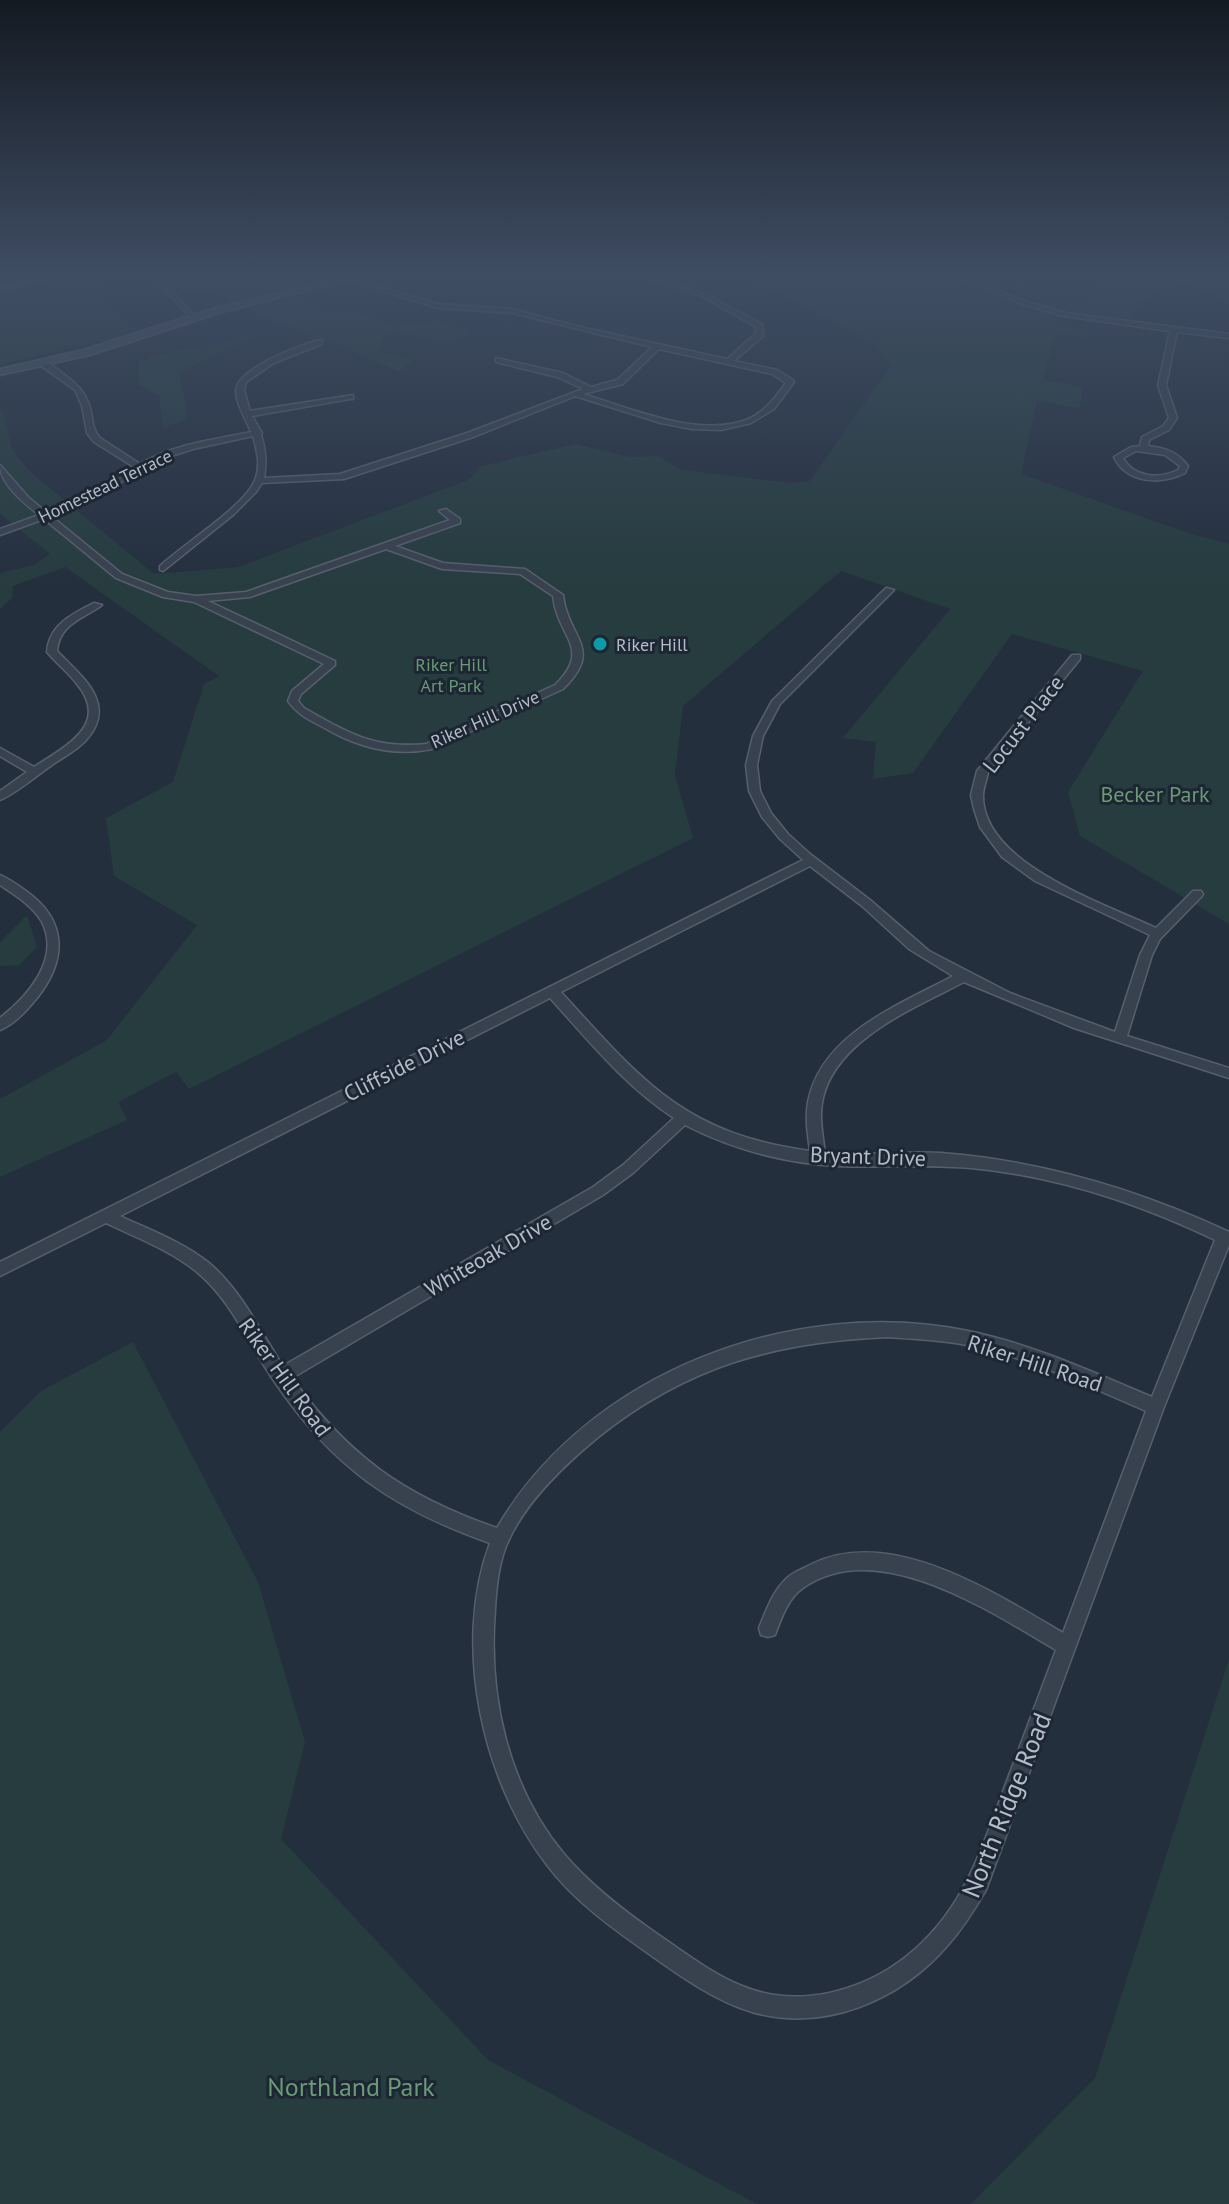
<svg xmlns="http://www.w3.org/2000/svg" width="1229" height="2204" font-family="'PT Sans',sans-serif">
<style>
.green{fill:#263c3f}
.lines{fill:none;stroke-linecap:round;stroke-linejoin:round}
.street-casing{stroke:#565f6c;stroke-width:3}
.secondary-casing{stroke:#565f6c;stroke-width:3}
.primary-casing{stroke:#414a57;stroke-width:3}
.street{fill:#38414e;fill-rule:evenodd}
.secondary{fill:#465061;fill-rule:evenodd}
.primary{fill:#56606e;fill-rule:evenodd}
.rail{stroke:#5a6575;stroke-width:2;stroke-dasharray:4 4;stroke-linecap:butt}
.culture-dot{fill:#0f9aa8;stroke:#1d2633;stroke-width:3}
.labels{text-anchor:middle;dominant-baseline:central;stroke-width:6;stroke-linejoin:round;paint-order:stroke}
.far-street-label{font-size:18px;fill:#b4bcc9;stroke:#1d2633}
.far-poi-label{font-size:18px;fill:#b4bcc9;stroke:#1d2633;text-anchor:start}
.far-park-label{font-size:18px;fill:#6b9a76;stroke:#1d2633}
.street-label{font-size:22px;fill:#b4bcc9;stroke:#1d2633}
.park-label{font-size:22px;fill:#6b9a76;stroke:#1d2633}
.near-street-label{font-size:26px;fill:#b4bcc9;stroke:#1d2633}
.near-park-label{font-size:26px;fill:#6b9a76;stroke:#1d2633}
</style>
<rect width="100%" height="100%" fill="#242f3e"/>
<path class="green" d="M 0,276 L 113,276 L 101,278 L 97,284 L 133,334 L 0,364 Z
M 160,276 L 344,276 L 235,303 C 217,292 205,288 183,292 Z
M 746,276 L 946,276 L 1057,316 L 1056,328 L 1059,325 L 1091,331 L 1087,338 L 1055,332 L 1043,380 L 1082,387 L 1080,408 L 1037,401 L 1021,474 L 1188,533 L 1229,544 L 1229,924 L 1080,836 L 1068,792 L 1143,671 L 1012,634 L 913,773 L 873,779 L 876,742 L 843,738 L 950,609 L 841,571 L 683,706 L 675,775 L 693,838 L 189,1089 L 176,1072 L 118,1102 L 127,1120 L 0,1177 L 0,1099 L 107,1040 L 197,925 L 114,876 L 106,818 L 173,782 L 204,684 L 219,676 L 65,567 L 13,586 L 12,598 L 0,609 L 0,573 L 34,565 L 50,554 L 0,514 L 0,410 L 4,414 L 12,449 L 29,471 L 154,574 L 238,567 L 468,480 L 482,466 L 575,444 L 630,457 L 658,456 L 682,470 L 792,483 L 810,481 L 891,365 L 872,342 Z
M 1057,276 L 1153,276 L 1187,282 L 1178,276 L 1229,276 L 1229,304 L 1197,287 L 1145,283 L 1160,289 L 1153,297 L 1138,302 L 1143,304 L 1137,307 L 1130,321 L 1134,322 C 1111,320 1054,318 1040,302 L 1065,305 L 1087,301 L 1089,296 L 1105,294 L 1115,284 Z
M 303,296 L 326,312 L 350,309 L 392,326 L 437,322 L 471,333 L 452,344 L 393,331 L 384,334 L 379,353 L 413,360 L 399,371 L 248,309 Z
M 261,333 L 179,372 C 180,392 190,401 185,420 L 163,428 L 159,396 L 139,384 L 139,362 C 166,351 190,347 218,343 C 233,340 245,334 261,333 Z
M 27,915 L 37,947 L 19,965 L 0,966 L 0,942 Z
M 133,1342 L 258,1582 L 305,1742 L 281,1839 L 488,2060 L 757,2204 L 0,2204 L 0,1432 L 41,1391 Z
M 1229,1659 L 1229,2204 L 971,2204 L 1095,2078 Z"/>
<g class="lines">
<defs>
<path id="street" d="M 641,276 L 649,276 L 705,294 L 762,324 L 763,336 L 734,361 L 777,370 L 793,380 L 794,382 L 774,409 L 751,423 L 721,430 L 692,429 L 661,423 L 575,396 L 473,437 L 344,479 L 262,483 L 256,492 L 233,515 L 163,571 L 160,570 L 160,566 C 182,545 245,506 255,480 C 261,466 257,451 253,436 L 193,449 L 159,460 L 82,505 L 51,516 L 122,574 L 168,592 L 196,596 L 246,592 L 450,520 L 439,511 L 446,509 L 460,519 L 460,523 L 395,546 L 443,563 L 525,569 L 563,595 C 568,639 605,648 563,689 L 432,749 C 393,757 356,747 323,727 C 309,720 297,714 288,701 L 292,691 L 324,664 L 194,602 L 163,597 L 116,578 L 44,519 L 0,535 L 0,529 L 39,515 C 25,504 0,484 0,465 L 29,498 L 46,512 L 76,501 L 134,467 L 94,442 L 87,433 L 82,406 L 75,390 L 40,365 L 40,361 L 46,361 C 64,375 84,385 90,408 C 93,419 92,429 100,438 L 140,464 C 173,444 214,440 251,432 C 246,419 236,404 236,390 C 237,369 304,342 322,340 L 322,344 L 274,363 L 246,382 L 244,390 L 250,411 L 353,395 L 353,399 L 350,399 L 252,416 L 262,433 L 261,435 C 266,450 267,462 264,478 L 340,474 L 467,433 L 583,389 L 557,377 L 496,362 L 496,358 L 563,373 L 591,387 L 617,380 L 652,347 L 512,313 L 438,308 L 347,280 L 347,278 L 439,304 L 512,309 L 580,327 L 727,359 L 756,333 L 756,327 L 701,296 ZM 659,349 L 772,374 L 786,383 C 775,398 764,413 746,420 C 699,438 629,408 583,394 L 623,384 ZM 386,549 L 442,569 L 520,574 L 553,596 C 557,637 593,648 555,685 L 426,744 C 373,749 348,733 304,708 L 298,701 L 301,694 L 335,665 L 335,661 L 208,601 L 250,597 Z
M 954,276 L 962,276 L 1024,301 L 1066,313 L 1229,334 L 1229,338 L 1177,332 L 1166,385 L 1177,418 L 1169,430 L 1149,440 L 1148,446 C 1165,448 1178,452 1188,466 L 1185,473 C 1161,485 1127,484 1114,457 L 1131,447 L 1140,446 L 1142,437 L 1163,426 L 1169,418 L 1158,385 L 1170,331 L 1063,316 L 1020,303 ZM 1136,451 L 1165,455 L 1180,466 L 1178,470 C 1160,479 1134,478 1123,458 Z
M 161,284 L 165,284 L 196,317 L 196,319 L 192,319 L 161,286 Z
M 886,588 L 894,590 L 780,704 L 763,736 L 757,765 L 760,791 L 771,813 L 788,834 L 810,854 L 870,900 L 929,951 L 1010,993 L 1115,1032 L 1140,955 L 1150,935 L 1035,881 L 1002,857 L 980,827 L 974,809 L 971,795 L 977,771 L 1072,655 L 1080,655 L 1080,659 L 988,772 C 987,779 983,788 983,796 C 983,864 1105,904 1156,928 L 1193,891 L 1201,891 L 1203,894 L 1201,897 L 1160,939 L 1152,955 L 1127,1036 L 1229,1068 L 1229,1078 L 1074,1028 L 964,982 C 914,1008 832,1041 822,1103 C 819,1119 823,1137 825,1153 C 863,1156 902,1151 941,1153 C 1042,1161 1137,1189 1229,1232 L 1229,1245 L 1164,1407 L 986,1890 C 975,1909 963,1928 948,1945 C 901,2000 824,2033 752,2012 C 716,2001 683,1978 652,1956 C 615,1930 575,1902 547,1865 C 482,1781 452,1644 490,1543 C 393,1509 332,1467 274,1381 C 249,1345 232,1301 197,1272 C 170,1250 137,1238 106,1223 L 0,1276 L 0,1262 L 803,860 L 780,839 L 762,817 L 749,791 L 746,765 L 753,736 L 772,701 ZM 810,866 L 862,906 L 909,949 L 953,976 C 899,1005 821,1034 808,1102 C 805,1118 808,1136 810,1151 C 684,1134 642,1081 561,992 ZM 550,998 C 589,1041 625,1086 674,1118 L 623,1165 L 593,1187 L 283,1366 C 260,1331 242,1291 209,1263 C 183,1242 150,1230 120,1216 ZM 685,1125 C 732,1149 784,1163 837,1166 C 882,1168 926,1164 971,1168 C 1056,1176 1138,1203 1215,1240 L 1152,1397 C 1092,1372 1032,1344 968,1331 C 795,1295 588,1372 497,1528 C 405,1496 349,1457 292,1378 L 603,1195 L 633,1173 ZM 888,1337 C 915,1339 941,1340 967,1345 C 1030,1358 1088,1386 1146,1411 L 1063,1633 C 995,1593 891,1525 812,1564 C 803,1569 792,1572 785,1580 C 772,1593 766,1611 759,1628 L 761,1635 L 768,1637 L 775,1635 C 781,1619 788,1598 803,1588 C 877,1535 991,1612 1056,1650 C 1039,1695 1022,1741 1005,1786 C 980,1852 964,1910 907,1956 C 862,1992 797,2009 742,1986 C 714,1975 688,1955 663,1938 C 628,1914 592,1887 564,1854 C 508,1787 488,1696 495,1610 C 496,1590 498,1568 505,1549 C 521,1506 562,1467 597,1438 C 687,1366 774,1342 888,1337 Z
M 94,603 L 102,605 C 83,619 59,624 57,651 C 81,676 118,703 87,739 C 78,750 63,757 52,765 C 36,776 18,792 0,800 L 0,791 L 27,772 L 0,756 L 0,748 L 34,767 C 64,747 111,725 77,684 C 68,672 56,663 47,652 C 49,625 72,614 94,603 Z
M 0,875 C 9,879 18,885 26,891 C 68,921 67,960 37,998 C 27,1010 15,1024 0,1030 L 0,1018 C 27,997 61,959 42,922 C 33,906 15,895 0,885 Z"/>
<path id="secondary" d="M 352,276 L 367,276 L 222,312 L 90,355 L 0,375 L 0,369 L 83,350 L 215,308 Z"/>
<path id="primary" d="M 53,276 L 75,276 L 0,290 L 0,284 Z"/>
</defs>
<use href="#street" class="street-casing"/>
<use href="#secondary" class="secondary-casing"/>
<use href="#primary" class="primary-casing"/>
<use href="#street" class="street"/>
<use href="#secondary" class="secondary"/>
<use href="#primary" class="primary"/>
<path class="rail" d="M 1157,276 L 1229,287"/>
</g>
<linearGradient id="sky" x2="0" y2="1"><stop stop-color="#141a22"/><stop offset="0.47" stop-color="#3f4d63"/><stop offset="1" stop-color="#3f4d63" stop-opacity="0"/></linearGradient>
<rect width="1229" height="584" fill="url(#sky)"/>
<circle class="culture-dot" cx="600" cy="644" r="8"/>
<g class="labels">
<g class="far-street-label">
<text transform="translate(105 486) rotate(-26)">Homestead Terrace</text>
<text transform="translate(485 719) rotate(-24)">Riker Hill Drive</text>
</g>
<g class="far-poi-label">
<text x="616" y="644">Riker Hill</text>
</g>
<g class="far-park-label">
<text x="451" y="664">Riker Hill<tspan x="451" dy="21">Art Park</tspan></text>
</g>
<g class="street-label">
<text transform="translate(1023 724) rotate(-52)">Locust Place</text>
<text transform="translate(404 1065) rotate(-27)">Cliffside Drive</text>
<text transform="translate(868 1156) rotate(2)">Bryant Drive</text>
<text transform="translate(488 1255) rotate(-30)">Whiteoak Drive</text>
<text transform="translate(1035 1363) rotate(18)">Riker Hill Road</text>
<text transform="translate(285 1377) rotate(54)">Riker Hill Road</text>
</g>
<g class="park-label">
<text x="1155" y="794">Becker Park</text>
</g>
<g class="near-street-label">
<text transform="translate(1006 1805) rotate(-68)">North Ridge Road</text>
</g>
<g class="near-park-label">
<text x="351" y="2086">Northland Park</text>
</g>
</g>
</svg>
